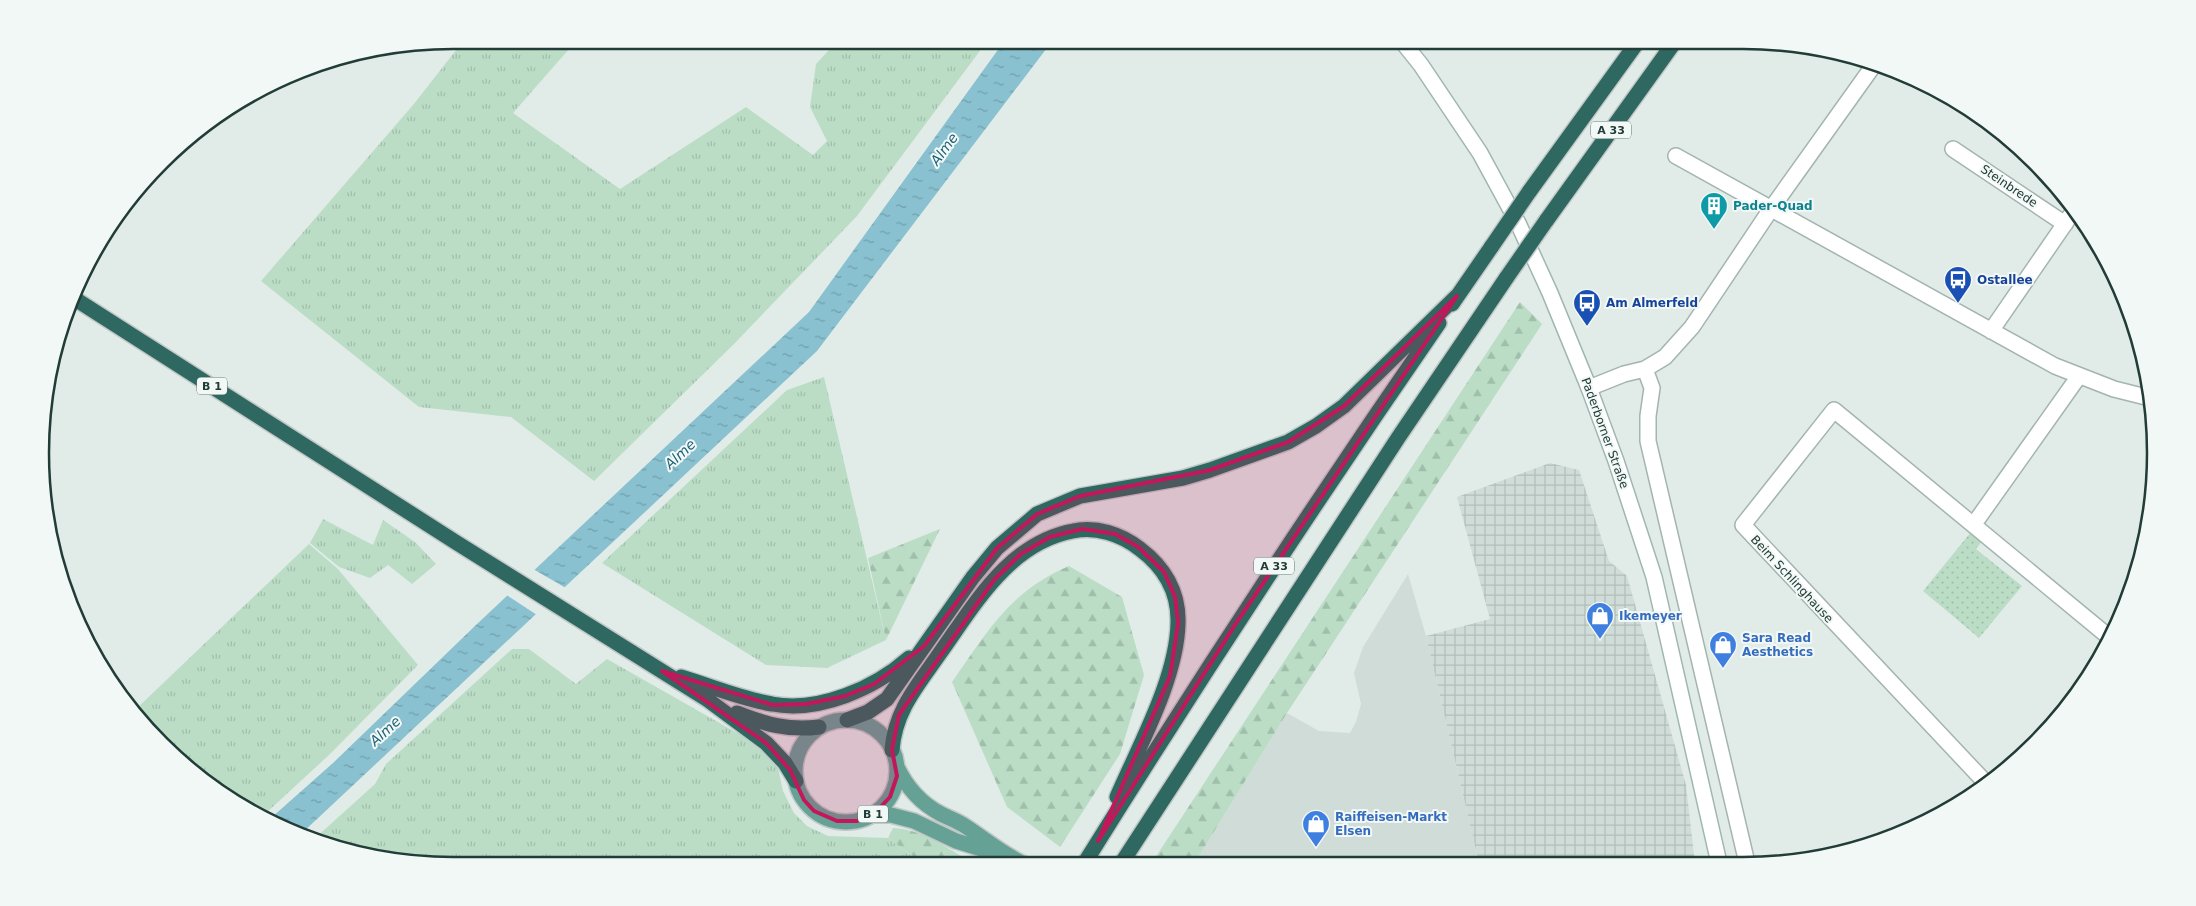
<svg xmlns="http://www.w3.org/2000/svg" width="2196" height="906" font-family="'DejaVu Sans',sans-serif">
<style>
.built{fill:#d0dcd7}
.industrial{fill:url(#industrial-grid)}
.grass{fill:url(#grass-tufts)}
.forest{fill:url(#forest-firs)}
.park{fill:url(#park-dots)}
.water{fill:url(#water-ripples)}
.pier{fill:#e1ece8}
.lines{fill:none;stroke-linecap:round;stroke-linejoin:round}
.street-casing{stroke:#a4b4af;stroke-width:18}
.secondary-casing{stroke:#a0b7b1;stroke-width:18}
.primary-casing{stroke:#c1c8c7;stroke-width:18}
.highway-casing{stroke:#c1c8c7;stroke-width:18}
.street{stroke:#fff;stroke-width:15}
.secondary{stroke:#fff;stroke-width:15}
.primary{stroke:#66a196;stroke-width:15}
.highway{stroke:#2e6860;stroke-width:15}
.highway-bridge-casing{stroke:#c1c8c7;stroke-width:18;stroke-linecap:butt}
.highway-bridge{stroke:#2e6860;stroke-width:15}
.marked{fill:#c2185b;fill-opacity:0.2;stroke:#c2185b;stroke-width:4;stroke-linejoin:round}
.labels{text-anchor:middle;dominant-baseline:central;stroke-width:4;stroke-linejoin:round;paint-order:stroke}
.shield{fill:#f2f8f6;stroke:#607470;stroke-width:1}
.shield-label{font-size:11px;font-weight:bold;fill:#223c37}
.street-label{font-size:12px;fill:#223c37;stroke:#f2f8f6}
.culture-label{font-size:12px;font-weight:bold;fill:#0d838f;stroke:#f2f8f6;text-anchor:start}
.transit-label{font-size:12px;font-weight:bold;fill:#164399;stroke:#f2f8f6;text-anchor:start}
.shop-label{font-size:12px;font-weight:bold;fill:#366cbe;stroke:#f2f8f6;text-anchor:start}
.water-label{font-size:14px;font-style:italic;fill:#1d6278;stroke:#f2f8f6}
.rim{fill:none;stroke:#223c37;stroke-width:2.5}
</style>
<defs>
<pattern id="industrial-grid" width="8" height="8" patternUnits="userSpaceOnUse" patternTransform="scale(1.25)"><rect width="8" height="8" fill="#d0dcd7"/><path d="M0 4h8M4 0v8" fill="none" stroke="#b2beb9"/></pattern>
<pattern id="grass-tufts" width="24" height="20" patternUnits="userSpaceOnUse" patternTransform="scale(1.25)"><rect width="24" height="20" fill="#bbddc6"/><path d="M3 7l-1-3M5 7V3M7 7l1-3M15 17l-1-3M17 17v-4M19 17l1-3" fill="none" stroke="#a0bfab"/></pattern>
<pattern id="forest-firs" width="22" height="20" patternUnits="userSpaceOnUse" patternTransform="scale(1.25)"><rect width="22" height="20" fill="#bbddc6"/><path d="M5 1l3.5 6h-7zM16 11l3.5 6h-7z" fill="#a0bfab"/></pattern>
<pattern id="park-dots" width="8" height="8" patternUnits="userSpaceOnUse" patternTransform="scale(1.25)"><rect width="8" height="8" fill="#bbddc6"/><path d="M2 2h.1M6 6h.1" fill="none" stroke="#a0bfab" stroke-width="1.8" stroke-linecap="round"/></pattern>
<pattern id="water-ripples" width="26" height="14" patternUnits="userSpaceOnUse" patternTransform="scale(1.25)"><rect width="26" height="14" fill="#8ac1d0"/><path d="M2 4q2-2 4 0t4 0M15 11q2-2 4 0t4 0" fill="none" stroke="#709eaa"/></pattern>
</defs>
<rect width="100%" height="100%" fill="#e1ece8"/>
<path class="built" d="M 1408,574 L 1426,636 L 1479,863 L 1194,864 L 1287,713 L 1319,731 L 1350,733 L 1356,722 L 1361,704 L 1354,673 L 1363,647 Z"/>
<path class="industrial" d="M 1550,463 L 1579,470 L 1609,561 L 1627,576 L 1686,785 L 1695,863 L 1479,863 L 1426,636 L 1490,619 L 1457,497 Z"/>
<path class="grass" d="M 464,40 L 577,40 L 513,113 L 620,189 L 746,107 L 813,155 L 827,141 L 810,107 L 816,64 L 838,40 L 988,40 L 857,216 L 734,344 L 594,481 L 511,417 L 419,407 L 261,281 L 413,105 Z
M 824,377 L 886,640 L 827,668 L 766,665 L 602,563 L 787,390 Z
M 323,519 L 373,545 L 383,520 L 415,542 L 436,564 L 412,584 L 388,565 L 370,578 L 339,567 L 310,543 Z
M 309,544 L 338,569 L 418,665 L 329,755 L 265,814 L 201,780 L 135,710 Z
M 512,649 L 529,649 L 576,684 L 607,659 L 739,734 L 763,752 L 778,768 L 783,791 L 794,813 L 807,826 L 828,836 L 888,838 L 925,865 L 453,866 L 321,844 L 313,840 L 375,784 L 386,764 Z"/>
<path class="forest" d="M 1520,302 L 1542,324 L 1287,713 L 1194,864 L 1151,864 Z
M 940,529 L 886,640 L 868,558 Z
M 1069,566 L 1122,597 L 1144,675 L 1120,754 L 1060,847 L 1007,807 L 952,682 C 987,632 1010,591 1069,566 Z
M 893,828 C 923,829 950,850 976,865 L 925,865 L 888,838 Z"/>
<path class="park" d="M 1971,532 L 1982,541 L 1976,549 L 2022,586 L 1979,638 L 1923,591 Z"/>
<path class="water" d="M 1005,40 L 1053,40 L 817,351 L 301,834 L 271,818 L 333,763 L 477,624 L 809,312 Z"/>
<path class="pier" d="M 533,569 L 566,588 L 537,615 L 505,594 Z"/>
<g class="lines">
<defs>
<path id="street" d="M 1953,149 L 2065,224
M 1676,156 L 2055,366 L 2114,389 L 2150,398
M 1991,331 L 2075,209
M 1645,369 L 1652,388 L 1648,416 L 1648,441 L 1747,863
M 1589,388 L 1624,374 L 1645,369 L 1665,357 L 1692,327 L 1771,209 L 1876,62
M 1974,524 L 2079,376
M 1985,782 L 1743,525 L 1834,410 L 2109,637"/>
<path id="secondary" d="M 1401,40 L 1421,65 L 1480,153 L 1518,223 L 1550,293 L 1589,388 L 1616,461 L 1654,577 L 1719,863"/>
<path id="primary" d="M795 771a51 51 0 1 1 102 0a51 51 0 1 1-102 0Z
M 897,767 C 907,788 920,803 941,814 C 949,818 958,821 965,826 C 985,839 1003,854 1024,864
M 872,815 L 891,815 L 914,821 L 956,841 L 995,853"/>
<path id="highway" d="M 1529,192 L 1639,40
M 1546,221 L 1676,40
M 72,297 L 457,543 L 708,700 L 766,743 L 785,763 L 796,781
M 1452,304 L 1492,246
M 681,677 C 711,686 742,699 772,704 C 819,713 875,688 909,658
M 737,713 C 765,724 788,731 819,727
M 847,720 L 868,712 L 887,699 L 973,577 L 997,548 L 1037,514 L 1080,496 L 1183,478 L 1210,470 L 1288,442 L 1316,426 L 1344,406 L 1457,296
M 892,750 C 895,710 918,685 940,653 C 975,604 1009,543 1073,531 C 1096,526 1121,534 1140,549 C 1164,567 1179,592 1178,623 C 1177,678 1139,746 1117,797
M 1084,864 C 1198,681 1316,501 1439,323
M 1121,864 L 1398,438 L 1507,277"/>
</defs>
<use href="#street" class="street-casing"/>
<use href="#secondary" class="secondary-casing"/>
<use href="#primary" class="primary-casing"/>
<use href="#highway" class="highway-casing"/>
<use href="#street" class="street"/>
<use href="#secondary" class="secondary"/>
<use href="#primary" class="primary"/>
<use href="#highway" class="highway"/>
<defs>
<path id="highway-bridge" d="M 1492,246 L 1529,192
M 1507,277 L 1546,221"/>
</defs>
<use href="#highway-bridge" class="highway-bridge-casing"/>
<use href="#highway-bridge" class="highway-bridge"/>
</g>
<path class="marked" d="M 1457,296 L 1235,625 L 1098,841 L 1170,676 L 1178,623 L 1175,597 L 1164,572 L 1138,547 L 1115,534 L 1082,529 L 1050,537 L 1021,554 L 994,580 L 899,715 L 892,750 L 897,776 L 890,797 L 875,813 L 857,821 L 837,821 L 814,811 L 804,800 L 790,770 L 766,743 L 662,671 L 773,705 L 806,704 L 845,696 L 874,684 L 924,646 L 997,548 L 1037,514 L 1080,496 L 1210,470 L 1288,442 L 1344,406 Z"/>
<defs>
<symbol id="building-pin" viewBox="-11 -11 22 30"><path d="M0 17L-7.5 6A9.5 9.5 0 1 1 7.5 6Z" fill="#0f9aa8" stroke="#f2f8f6"/><path d="M-4-6H4V6H1V3H-1V6H-4ZM-2.5-4.3h1.7v1.8h-1.7ZM.8-4.3h1.7v1.8H.8ZM-2.5-1h1.7V.8h-1.7ZM.8-1h1.7V.8H.8Z" fill="#fff"/></symbol>
<symbol id="bus-pin" viewBox="-11 -11 22 30"><path d="M0 17L-7.5 6A9.5 9.5 0 1 1 7.5 6Z" fill="#1a4fb4" stroke="#f2f8f6"/><path d="M-5-6H5V4H4V6H2V4H-2V6H-4V4H-5ZM-3.5-4V0h7V-4ZM-3.5 1.2v1.5H-2V1.2ZM2 1.2v1.5H3.5V1.2Z" fill="#fff"/></symbol>
<symbol id="shop-pin" viewBox="-11 -11 22 30"><path d="M0 17L-7.5 6A9.5 9.5 0 1 1 7.5 6Z" fill="#3f7fe0" stroke="#f2f8f6"/><path d="M-5-2.5h2.3a2.7 3.5 0 0 1 5.4 0H5L5.5 6h-11ZM-1.5-2.5h3a1.5 2.3 0 0 0-3 0Z" fill="#fff"/></symbol>
</defs>
<g fill-rule="evenodd">
<use href="#building-pin" x="1698" y="190" width="32" height="43"/>
<use href="#bus-pin" x="1942" y="264" width="32" height="43"/>
<use href="#bus-pin" x="1571" y="287" width="32" height="43"/>
<use href="#shop-pin" x="1584" y="600" width="32" height="43"/>
<use href="#shop-pin" x="1707" y="629" width="32" height="43"/>
<use href="#shop-pin" x="1300" y="808" width="32" height="43"/>
</g>
<g class="labels">
<g class="shield">
<rect x="1591" y="121.5" width="40" height="17" rx="4"/>
<rect x="197" y="377.5" width="30" height="17" rx="4"/>
<rect x="1254" y="557.5" width="40" height="17" rx="4"/>
<rect x="858" y="805.5" width="30" height="17" rx="4"/>
</g>
<g class="shield-label">
<text x="1611" y="130">A 33</text>
<text x="212" y="386">B 1</text>
<text x="1274" y="566">A 33</text>
<text x="873" y="814">B 1</text>
</g>
<g class="street-label">
<text transform="translate(2009 186) rotate(34)">Steinbrede</text>
<text transform="translate(1605 433) rotate(70)">Paderborner Straße</text>
<text transform="translate(1792 579) rotate(47)">Beim Schlinghause</text>
</g>
<g class="culture-label">
<text x="1733" y="206">Pader-Quad</text>
</g>
<g class="transit-label">
<text x="1977" y="280">Ostallee</text>
<text x="1606" y="303">Am Almerfeld</text>
</g>
<g class="shop-label">
<text x="1619" y="616">Ikemeyer</text>
<text x="1742" y="638">Sara Read<tspan x="1742" dy="14">Aesthetics</tspan></text>
<text x="1335" y="817">Raiffeisen-Markt<tspan x="1335" dy="14">Elsen</tspan></text>
</g>
<g class="water-label">
<text transform="translate(944 149) rotate(-54)">Alme</text>
<text transform="translate(680 454) rotate(-43)">Alme</text>
<text transform="translate(385 731) rotate(-43)">Alme</text>
</g>
</g>
<path d="M0 0H2196V906H0ZM453 49H1743A404 404 0 0 1 2147 453V453A404 404 0 0 1 1743 857H453A404 404 0 0 1 49 453V453A404 404 0 0 1 453 49Z" fill="#f2f8f6" fill-rule="evenodd"/>
<path class="rim" d="M453 49H1743A404 404 0 0 1 2147 453V453A404 404 0 0 1 1743 857H453A404 404 0 0 1 49 453V453A404 404 0 0 1 453 49Z"/>
</svg>
